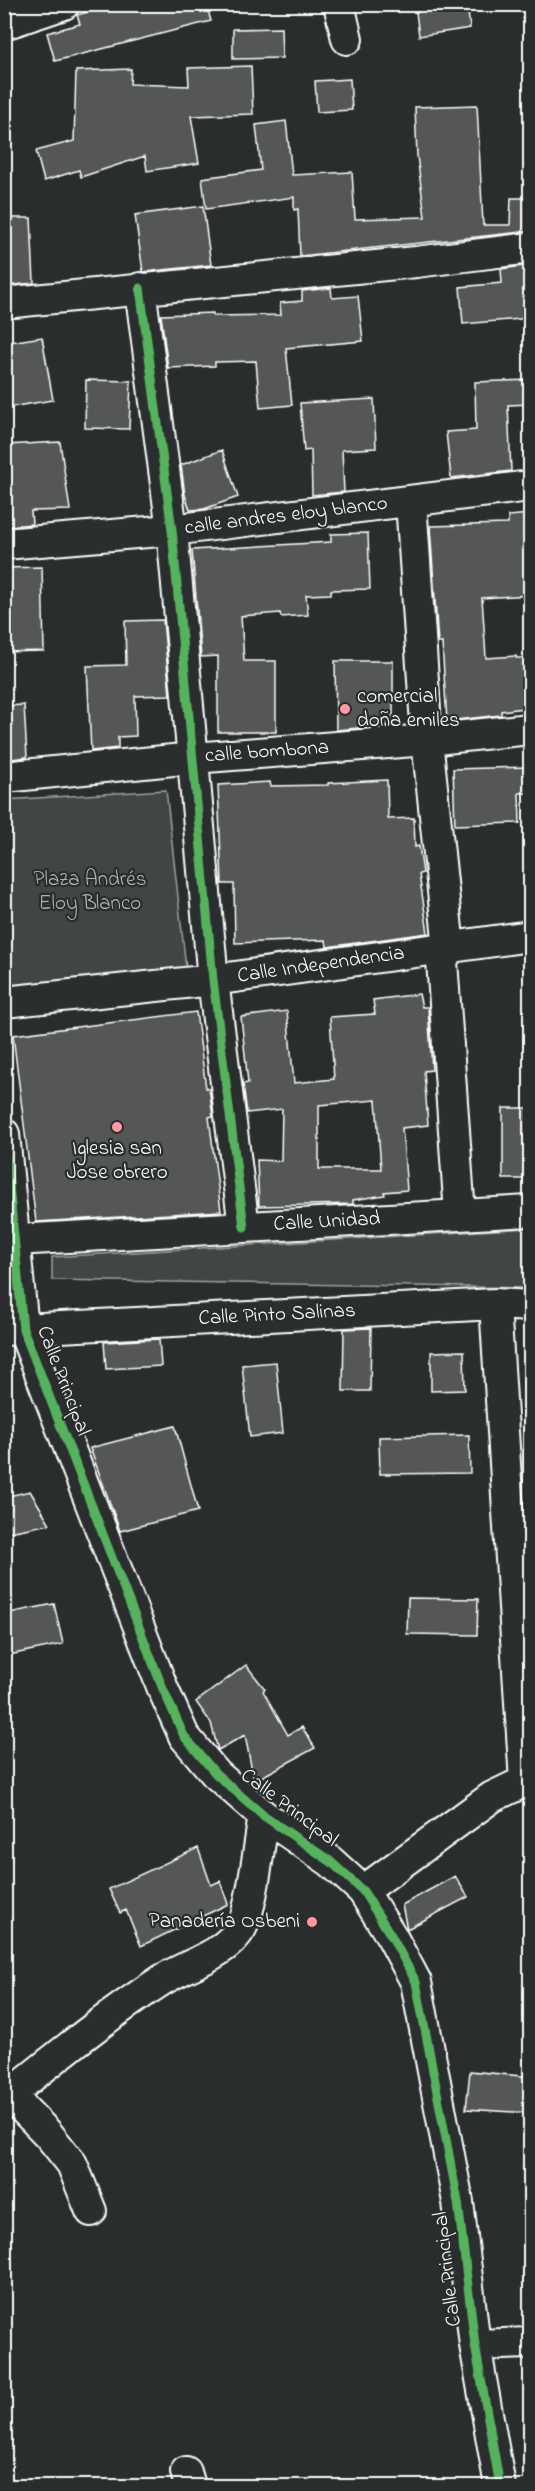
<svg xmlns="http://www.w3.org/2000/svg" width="535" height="2491" font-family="'Indie Flower',sans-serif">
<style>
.green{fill:#414445;stroke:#a0a2a2;stroke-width:1.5}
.building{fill:#555758;stroke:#fff;stroke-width:1.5;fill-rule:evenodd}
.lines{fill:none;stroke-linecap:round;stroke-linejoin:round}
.minor-casing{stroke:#fff;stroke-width:34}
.minor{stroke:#2a2d2e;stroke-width:30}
.cycleway-casing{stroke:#2a2d2e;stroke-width:13}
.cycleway{stroke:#56b35d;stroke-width:9}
.poi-dot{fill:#ff9aa2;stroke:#2a2d2e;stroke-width:2}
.labels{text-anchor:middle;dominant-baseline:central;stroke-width:4.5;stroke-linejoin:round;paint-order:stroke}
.street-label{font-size:21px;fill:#fff;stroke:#2a2d2e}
.poi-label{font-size:21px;fill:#fff;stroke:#2a2d2e;text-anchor:start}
.park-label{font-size:21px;fill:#b3b4b5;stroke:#2a2d2e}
</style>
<rect width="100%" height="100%" fill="#2a2d2e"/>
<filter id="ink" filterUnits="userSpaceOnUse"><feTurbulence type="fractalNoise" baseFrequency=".0167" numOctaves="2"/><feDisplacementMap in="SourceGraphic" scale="12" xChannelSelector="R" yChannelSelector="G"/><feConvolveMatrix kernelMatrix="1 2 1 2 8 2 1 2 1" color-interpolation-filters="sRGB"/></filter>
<g filter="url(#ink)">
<path class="green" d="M 166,790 L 186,968 L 5,991 L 5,800 Z
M 530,1228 L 530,1288 L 52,1280 L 52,1257 Z"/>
<path class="building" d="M 116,4 L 206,4 L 211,21 L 55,61 L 47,33 L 80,24 L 77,15 Z
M 415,4 L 467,4 L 470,28 L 419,36 Z
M 281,28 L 282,58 L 233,59 L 233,29 Z
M 251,66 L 253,114 L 191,116 L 199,163 L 147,171 L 145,156 L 81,177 L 79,170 L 44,181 L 36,151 L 74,141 L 76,71 L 131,69 L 130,84 L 189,86 L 188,68 Z
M 350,79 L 352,110 L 317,112 L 315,81 Z
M 477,105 L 483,225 L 510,225 L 511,198 L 531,198 L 531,231 L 300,256 L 298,209 L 294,210 L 294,197 L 206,209 L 202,178 L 261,170 L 256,125 L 286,121 L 292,175 L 352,172 L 355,219 L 425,217 L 417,156 L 415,107 Z
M 203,206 L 211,265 L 143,272 L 135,215 Z
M 4,218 L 31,218 L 34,283 L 4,286 Z
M 531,265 L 531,318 L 463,324 L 460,287 L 502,283 L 501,269 Z
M 331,288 L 332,298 L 358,296 L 363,341 L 286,348 L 292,405 L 260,408 L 256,361 L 215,362 L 215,366 L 168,368 L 161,315 L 213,313 L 213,316 L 281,315 L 280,303 L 302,301 L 302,291 Z
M 42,337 L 53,400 L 4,408 L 4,343 Z
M 86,380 L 131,381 L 129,429 L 85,428 Z
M 531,380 L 531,404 L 508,405 L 511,471 L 451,478 L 446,432 L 476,430 L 475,382 Z
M 374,399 L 376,448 L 342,450 L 344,492 L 312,495 L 311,450 L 304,451 L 300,403 Z
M 60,442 L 70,510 L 31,511 L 32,524 L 10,526 L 6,445 Z
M 222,450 L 238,497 L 204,509 L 190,510 L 185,495 L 181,465 Z
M 531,514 L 531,595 L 482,598 L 486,658 L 516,656 L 516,658 L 531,658 L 531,707 L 501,711 L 501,715 L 447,721 L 442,643 L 438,643 L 430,526 L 508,524 L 508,516 Z
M 368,533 L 370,589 L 331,590 L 331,594 L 306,595 L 308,615 L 281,617 L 280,613 L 241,616 L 244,661 L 276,661 L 276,732 L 218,732 L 218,656 L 201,657 L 192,550 L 331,542 L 331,534 Z
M 42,567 L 44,651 L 4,652 L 4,568 Z
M 163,620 L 170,695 L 135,696 L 136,736 L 118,737 L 118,748 L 91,751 L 87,666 L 126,665 L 125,621 Z
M 335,661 L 393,661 L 393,725 L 336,730 Z
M 24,705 L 27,757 L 4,760 L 4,706 Z
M 531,767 L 531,793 L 519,793 L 520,823 L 455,825 L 453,769 Z
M 387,780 L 388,819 L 414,818 L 415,847 L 419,846 L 423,873 L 419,874 L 428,933 L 327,947 L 326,940 L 235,943 L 234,884 L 222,884 L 218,785 L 270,782 L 271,786 L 328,785 L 328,783 Z
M 419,994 L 422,1007 L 428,1007 L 432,1070 L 424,1071 L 428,1125 L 402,1128 L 407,1190 L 384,1192 L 385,1195 L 353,1200 L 353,1204 L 259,1206 L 257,1160 L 281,1161 L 282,1109 L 247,1113 L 243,1084 L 248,1083 L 241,1017 L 287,1011 L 294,1083 L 334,1079 L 330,1017 L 375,1014 L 373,1000 ZM 376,1100 L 381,1169 L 319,1169 L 319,1105 Z
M 196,1012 L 206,1088 L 209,1088 L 213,1116 L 209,1117 L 221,1211 L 36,1222 L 13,1035 Z
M 503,1108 L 531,1108 L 531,1179 L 503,1179 Z
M 371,1328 L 370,1391 L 343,1391 L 344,1329 Z
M 159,1339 L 161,1366 L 106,1369 L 104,1342 Z
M 464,1351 L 465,1390 L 431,1391 L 431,1352 Z
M 276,1362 L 283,1433 L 250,1437 L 242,1365 Z
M 175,1426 L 198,1511 L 120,1531 L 90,1448 Z
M 469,1435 L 470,1473 L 380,1474 L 379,1437 Z
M 30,1491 L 50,1524 L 4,1533 L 4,1497 Z
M 408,1598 L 478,1599 L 477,1635 L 407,1634 Z
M 54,1604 L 63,1644 L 4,1656 L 4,1614 Z
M 246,1665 L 265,1689 L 263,1691 L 288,1735 L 302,1727 L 315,1748 L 254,1781 L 245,1735 L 218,1750 L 211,1723 L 196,1702 Z
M 198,1848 L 211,1885 L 220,1881 L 228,1904 L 141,1946 L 126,1910 L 120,1913 L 109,1889 Z
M 455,1876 L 468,1897 L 407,1929 L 402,1905 Z
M 470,2071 L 531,2077 L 531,2113 L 466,2109 Z"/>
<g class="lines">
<defs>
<path id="minor" d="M 339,4 L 347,39
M 4,24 L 64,4
M 140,288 L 172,530 L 213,980 L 244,1227
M 4,303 L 416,262 L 530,248
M 411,501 L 427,740 L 449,948 L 442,961 L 460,1215
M 4,544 L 172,530 L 530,486
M 4,777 L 193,758 L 427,740 L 530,729
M 4,1002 L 213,980 L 530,936
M 4,1134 L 23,1329 L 163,1689 L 184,1736 L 216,1774 L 264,1816 L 330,1861 L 363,1891 L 392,1937 L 416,1982 L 458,2202 L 475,2345 L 500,2486
M 15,1240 L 530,1211
M 495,1304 L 525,1782
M 4,1330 L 495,1304 L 530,1306
M 363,1891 L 492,1797 L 530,1779
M 4,2089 L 48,2134 L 72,2164 L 91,2211
M 9,2095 C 59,2055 108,2015 162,1980 C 188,1964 225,1955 241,1928 C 253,1907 259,1843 264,1816
M 475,2345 L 530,2343
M 186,2472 L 190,2486"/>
</defs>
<use href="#minor" class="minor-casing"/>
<use href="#minor" class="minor"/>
<defs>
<path id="cycleway" d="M 140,288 L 172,530 L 213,980 L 244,1227
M 4,1134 L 23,1329 L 163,1689 L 184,1736 L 216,1774 L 264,1816 L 330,1861 L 363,1891 L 392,1937 L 416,1982 L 458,2202 L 475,2345 L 500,2486"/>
</defs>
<use href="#cycleway" class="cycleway-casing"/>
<use href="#cycleway" class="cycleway"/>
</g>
</g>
<g class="poi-dot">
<circle cx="345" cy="709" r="6"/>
<circle cx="117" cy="1127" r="6"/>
<circle cx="312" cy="1922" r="6"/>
</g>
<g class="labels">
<g class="street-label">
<text transform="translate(286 516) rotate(-7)">calle andres eloy blanco</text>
<text transform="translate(267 752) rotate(-4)">calle bombona</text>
<text transform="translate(321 965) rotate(-8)">Calle Independencia</text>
<text transform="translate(327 1222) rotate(-3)">Calle Unidad</text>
<text transform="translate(277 1315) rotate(-3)">Calle Pinto Salinas</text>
<text transform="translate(63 1381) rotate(69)">Calle Principal</text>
<text transform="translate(289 1808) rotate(37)">Calle Principal</text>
<text transform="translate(448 2269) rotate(-97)">Calle Principal</text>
</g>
<g class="poi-label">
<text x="357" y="697">comercial<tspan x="357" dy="24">doña emiles</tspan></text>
<text x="117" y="1149" text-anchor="middle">Iglesia san<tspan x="117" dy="24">Jose obrero</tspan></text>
<text x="300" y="1922" text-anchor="end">Panadería Osbeni</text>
</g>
<g class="park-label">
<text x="90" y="880">Plaza Andrés<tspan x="90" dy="24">Eloy Blanco</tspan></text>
</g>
</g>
<rect width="535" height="2491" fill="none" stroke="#2a2d2e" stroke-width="24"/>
<rect x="12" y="12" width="511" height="2467" fill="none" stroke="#fff" stroke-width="2" filter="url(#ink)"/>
</svg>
